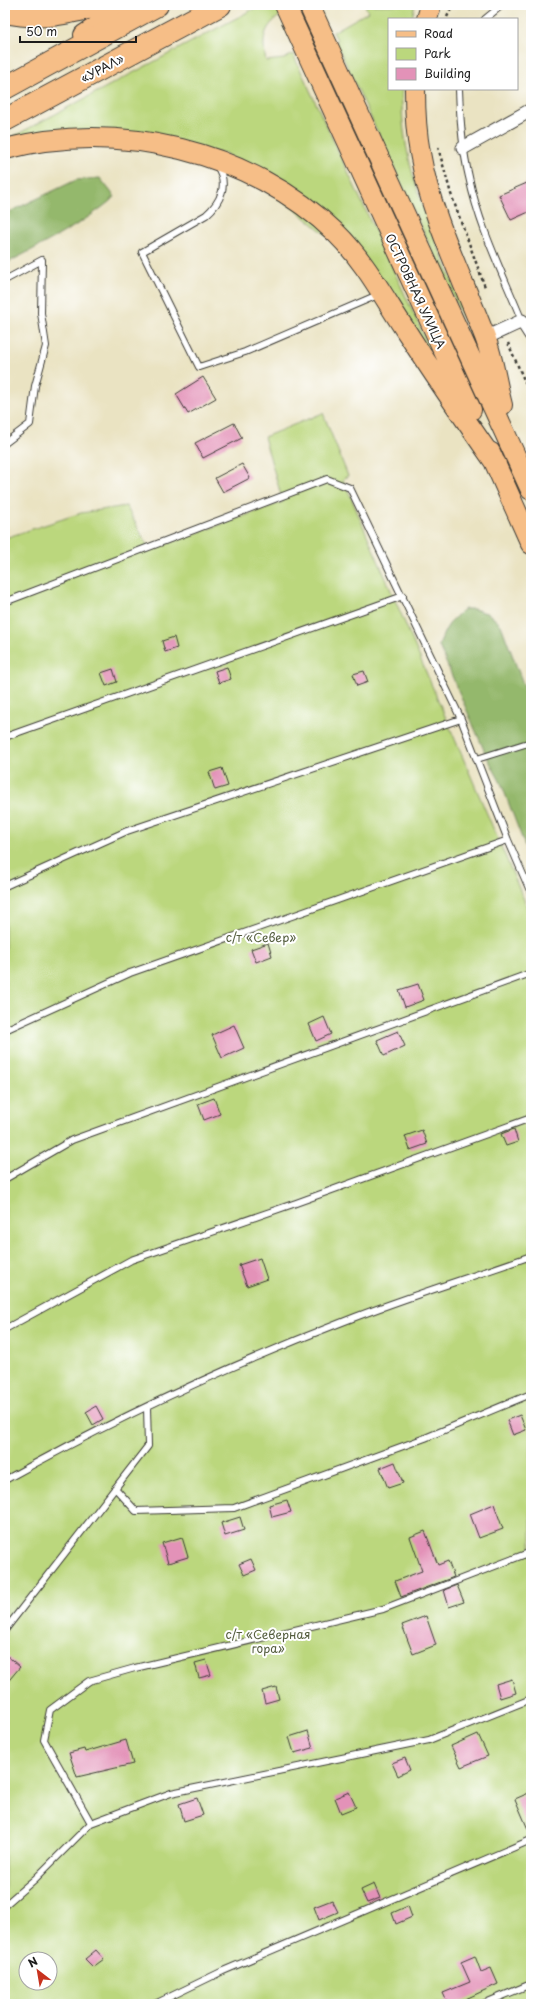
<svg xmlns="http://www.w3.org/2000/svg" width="536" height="2009" font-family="'Playpen Sans',sans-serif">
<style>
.green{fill:#bbd77d;stroke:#6c7a4c;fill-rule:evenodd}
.forest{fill:#94b86c;stroke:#586a44}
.building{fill:#e392b8}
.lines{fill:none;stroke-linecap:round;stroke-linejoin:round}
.lane-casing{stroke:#3b3a35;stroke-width:8}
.street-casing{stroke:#3b3a35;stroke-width:15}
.primary-casing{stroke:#3b3a35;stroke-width:22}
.highway-casing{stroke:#3b3a35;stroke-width:24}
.path{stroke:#3b3a35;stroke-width:2.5;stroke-dasharray:3 3;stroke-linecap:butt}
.lane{stroke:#fff;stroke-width:6}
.street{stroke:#fff;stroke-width:13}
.primary{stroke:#f6be87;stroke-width:20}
.highway{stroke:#f6be87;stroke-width:22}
.labels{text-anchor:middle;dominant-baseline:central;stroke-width:4;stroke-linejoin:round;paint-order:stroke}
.street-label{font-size:12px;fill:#1c1c1c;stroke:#fff}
.park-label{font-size:12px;fill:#545d3e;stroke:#fff}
</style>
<rect width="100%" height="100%" fill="#fff"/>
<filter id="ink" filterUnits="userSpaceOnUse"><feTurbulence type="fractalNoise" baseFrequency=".025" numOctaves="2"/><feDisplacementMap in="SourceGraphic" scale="8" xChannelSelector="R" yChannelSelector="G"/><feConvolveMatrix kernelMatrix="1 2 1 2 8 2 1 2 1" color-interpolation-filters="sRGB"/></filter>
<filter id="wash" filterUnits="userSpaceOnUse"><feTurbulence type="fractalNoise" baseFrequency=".012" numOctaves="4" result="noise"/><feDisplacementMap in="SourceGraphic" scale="16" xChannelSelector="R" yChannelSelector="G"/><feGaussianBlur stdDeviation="0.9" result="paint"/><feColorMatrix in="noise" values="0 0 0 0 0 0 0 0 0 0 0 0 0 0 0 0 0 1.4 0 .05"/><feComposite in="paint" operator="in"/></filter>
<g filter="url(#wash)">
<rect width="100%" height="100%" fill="#eae3c2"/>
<path class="green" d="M 261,5 L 297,5 C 270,21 259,28 266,61 L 284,59 L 293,54 L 453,398 L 387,284 L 225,153 L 17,137 L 14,136 Z
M 365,5 L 415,5 L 412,19 L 389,19 L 389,89 L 402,89 C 399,162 431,227 457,294 C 463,309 478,338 480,354 L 336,42 L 337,40 L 333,32 L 368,12 Z
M 323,413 L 348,476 L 343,479 L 531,916 L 531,2004 L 5,2004 L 5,538 L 81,513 L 126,506 L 150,550 L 283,502 L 264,437 ZM 26,1959 L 50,1959 L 50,1983 L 26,1983 Z"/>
<path class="forest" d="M 100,178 L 115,197 C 82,225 43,244 5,264 L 5,214 L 76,180 Z
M 465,609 L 474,609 L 489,614 L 501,625 L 531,705 L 531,862 L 501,783 L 487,757 L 439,646 C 444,629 451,619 465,609 Z"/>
<g id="blocks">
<path class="building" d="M 527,183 L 531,193 L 531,211 L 511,220 L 499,195 Z
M 203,377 L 216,398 L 188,414 L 176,394 Z
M 234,423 L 242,438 L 203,458 L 195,443 Z
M 242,464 L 250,478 L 223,492 L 215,478 Z
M 174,637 L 177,648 L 165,652 L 162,641 Z
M 227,667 L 231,679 L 219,683 L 215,671 Z
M 113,669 L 117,682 L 106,686 L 101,673 Z
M 364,671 L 368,682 L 357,686 L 353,674 Z
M 222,768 L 228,786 L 215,790 L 209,772 Z
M 268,943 L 272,956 L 256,962 L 251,949 Z
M 418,984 L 424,1000 L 405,1007 L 399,990 Z
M 324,1017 L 331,1034 L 316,1041 L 309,1024 Z
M 234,1025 L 244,1048 L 222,1058 L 212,1035 Z
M 398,1031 L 405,1046 L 384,1056 L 377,1040 Z
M 214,1098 L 220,1114 L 204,1120 L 198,1104 Z
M 514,1129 L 518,1142 L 506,1146 L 501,1134 Z
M 422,1130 L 427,1144 L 410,1150 L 405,1136 Z
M 260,1258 L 267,1279 L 247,1286 L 239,1265 Z
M 96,1406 L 103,1419 L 93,1425 L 86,1412 Z
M 520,1415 L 526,1430 L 513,1435 L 507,1420 Z
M 395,1462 L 403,1483 L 388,1488 L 380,1468 Z
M 287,1500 L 291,1512 L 272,1517 L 269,1505 Z
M 494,1504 L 503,1529 L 479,1538 L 470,1514 Z
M 240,1517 L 244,1530 L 225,1536 L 221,1523 Z
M 425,1531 L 438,1565 L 448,1561 L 454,1577 L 401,1597 L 395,1581 L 422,1571 L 410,1537 Z
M 182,1537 L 188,1557 L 168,1563 L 162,1543 Z
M 251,1559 L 256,1570 L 244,1575 L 239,1564 Z
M 457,1585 L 464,1602 L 449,1607 L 444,1590 Z
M 426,1616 L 436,1645 L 413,1654 L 402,1625 Z
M 5,1654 L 20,1667 L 5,1685 Z
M 206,1660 L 211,1675 L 199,1678 L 195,1663 Z
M 512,1679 L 516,1693 L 500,1698 L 496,1684 Z
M 276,1687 L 279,1699 L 265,1703 L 262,1691 Z
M 308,1731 L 313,1748 L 294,1753 L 289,1737 Z
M 478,1734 L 488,1756 L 461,1767 L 451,1746 Z
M 126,1740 L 133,1764 L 77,1777 L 69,1753 L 84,1749 L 85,1752 Z
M 405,1758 L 410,1770 L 398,1776 L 392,1763 Z
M 349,1792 L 356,1807 L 341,1813 L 335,1798 Z
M 531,1792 L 531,1836 L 515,1799 Z
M 197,1798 L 203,1815 L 184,1821 L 179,1804 Z
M 374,1884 L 380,1898 L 367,1903 L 361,1890 Z
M 332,1900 L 338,1912 L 319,1920 L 314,1907 Z
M 408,1906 L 412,1917 L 396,1924 L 392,1913 Z
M 96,1950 L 104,1959 L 93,1967 L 85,1959 Z
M 475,1956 L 481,1972 L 491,1968 L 498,1984 L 455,2004 L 448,2004 L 443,1993 L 470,1982 L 461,1962 Z"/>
</g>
</g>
<g filter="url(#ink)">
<use href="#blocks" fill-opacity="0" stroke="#3b3a35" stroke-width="1"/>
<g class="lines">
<defs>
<path id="lane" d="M 485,19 L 502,5
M 459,89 C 460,119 462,148 469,177 C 479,227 503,274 522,321
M 217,166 C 229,184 221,202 206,215 L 142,252 L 199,367 L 245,352 L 380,294
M 5,280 L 42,260 L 41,313 L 46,346 L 35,386 L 30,424 L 5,443
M 5,602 L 327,479 L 350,488 L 461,719 L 508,840 L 531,893
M 5,737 L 403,596
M 477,759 L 531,742
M 5,886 L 127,831 L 461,719
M 5,1030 L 130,973 L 508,840
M 5,1179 L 72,1140 L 531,973
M 5,1329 L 131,1260 L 296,1203 L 531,1118
M 5,1480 C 114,1419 228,1366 345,1321 C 406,1297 469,1278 531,1256
M 115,1488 L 136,1511 L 234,1508 L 425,1438 L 531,1394
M 5,1630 L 148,1446 L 147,1407
M 91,1823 L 44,1740 L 50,1710 L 89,1681 L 135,1668 L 383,1609 L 531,1552
M 5,1905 L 35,1879 L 91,1823 L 171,1793 L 429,1740 L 531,1699
M 155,2004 L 223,1971 L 531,1840
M 483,2004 L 531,1984"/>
<path id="street" d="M 463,148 L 531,110
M 485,338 L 522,321 L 531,335"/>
<path id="primary" d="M 285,5 L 471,410
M 309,5 L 531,490
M 5,13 C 42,21 69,14 105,5
M 427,19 L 431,5
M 84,35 L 129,5
M 415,89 C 415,110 416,132 420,153 C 431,217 462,276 485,337 C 493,358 496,382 502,405
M 5,149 C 118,119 251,151 336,233 C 366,262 385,300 408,334 C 436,378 466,421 496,464
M 490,452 L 531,544"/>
<path id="highway" d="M 5,88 L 157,5
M 5,120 L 220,5"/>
</defs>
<use href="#lane" class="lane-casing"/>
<use href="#street" class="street-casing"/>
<use href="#primary" class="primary-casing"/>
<use href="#highway" class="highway-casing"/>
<path class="path" d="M 447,17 L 453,5
M 438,147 L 451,194 L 485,287
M 508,343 L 531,396"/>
<use href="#lane" class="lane"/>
<use href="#street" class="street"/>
<use href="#primary" class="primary"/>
<use href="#highway" class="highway"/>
</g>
</g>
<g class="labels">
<g class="street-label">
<text transform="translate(102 68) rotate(-28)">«УРАЛ»</text>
<text transform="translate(416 291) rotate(65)">ОСТРОВНАЯ УЛИЦА</text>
</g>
<g class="park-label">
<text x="261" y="937">с/т «Север»</text>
<text x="268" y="1634">с/т «Северная<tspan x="268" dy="14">гора»</tspan></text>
</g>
</g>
<rect width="536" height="2009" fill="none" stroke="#fff" stroke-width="20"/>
<rect x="388" y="18" width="130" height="72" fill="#ffffff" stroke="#a4a4a4"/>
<rect x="396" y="31" width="20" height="6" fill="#f6be87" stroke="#a4a4a4"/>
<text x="424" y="38" font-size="12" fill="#1c1c1c">Road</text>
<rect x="396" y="48" width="20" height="12" fill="#bbd77d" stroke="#a4a4a4"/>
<text x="424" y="58" font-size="12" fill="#1c1c1c">Park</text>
<rect x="396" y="68" width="20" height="12" fill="#e392b8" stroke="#a4a4a4"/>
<text x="424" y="78" font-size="12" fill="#1c1c1c">Building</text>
<g transform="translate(38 1971) rotate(329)"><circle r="19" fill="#ffffff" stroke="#a4a4a4"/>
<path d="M0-3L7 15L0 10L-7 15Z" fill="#c8321e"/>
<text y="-6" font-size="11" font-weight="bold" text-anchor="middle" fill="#1c1c1c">N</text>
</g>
<path d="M20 36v6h116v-6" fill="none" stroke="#1c1c1c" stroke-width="2"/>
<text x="26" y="36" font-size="12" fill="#1c1c1c" stroke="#ffffff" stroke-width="3" paint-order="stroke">50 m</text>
</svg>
